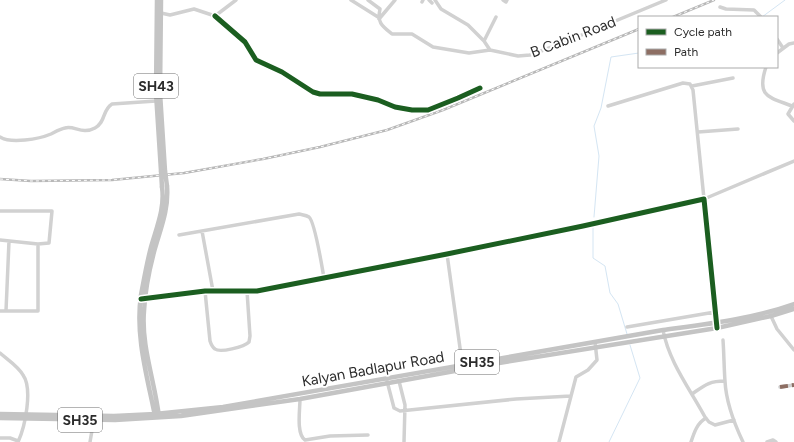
<svg xmlns="http://www.w3.org/2000/svg" width="794" height="442" font-family="Figtree,sans-serif">
<style>
.lines{fill:none;stroke-linecap:round;stroke-linejoin:round}
.stream{stroke:#d4e5f3;stroke-width:1}
.minor{stroke:#d1d1d1;stroke-width:3.5}
.major{stroke:#c4c4c4;stroke-width:4.5}
.rail-casing{stroke:#b8b8b8;stroke-width:2.5}
.rail{stroke:#fff;stroke-width:1;stroke-dasharray:3;stroke-linecap:butt}
.major-bridge{stroke:#c4c4c4;stroke-width:4.5}
.quiet{stroke:#8d6e63;stroke-width:4;stroke-dasharray:8 4;stroke-linecap:butt}
.cycleway-casing{stroke:#fff;stroke-width:8}
.cycleway{stroke:#1b5e20;stroke-width:5}
.labels{text-anchor:middle;dominant-baseline:central;stroke-width:4;stroke-linejoin:round;paint-order:stroke}
.shield{fill:#fff;stroke:#6b6b6b;stroke-width:1}
.shield-label{font-size:14px;font-weight:bold;fill:#2c2c2c}
.street-label{font-size:15px;fill:#2c2c2c;stroke:#fff}
</style>
<rect width="100%" height="100%" fill="#fff"/>
<g class="lines">
<path class="stream" d="M 762,17 L 785,0
M 594,217 L 599,156 L 594,126 L 601,108 L 611,57 L 639,53
M 593,228 L 593,258 L 605,266 L 610,293 L 618,304 L 627,334
M 609,442 L 640,378 L 630,345"/>
<path class="minor" d="M 351,0 L 378,17
M 368,0 L 380,9 C 377,23 382,26 392,34 L 412,34 L 433,47 L 469,53 L 490,50
M 429,0 L 432,3
M 435,0 L 441,9 L 468,25 L 484,41
M 503,0 L 506,2 L 507,0
M 422,2 L 423,0
M 720,7 L 726,9 L 754,10 L 761,17
M 161,13 L 170,15 L 194,9 L 215,16 L 236,0
M 215,16 L 245,42 L 256,60 L 282,72 L 313,92 L 320,94 L 352,94 L 378,100 L 395,107 L 412,110 L 428,110 L 458,98 L 480,88
M 496,17 L 484,41 L 490,50 L 518,56 L 530,55 L 560,44 L 666,0
M 379,19 L 395,0
M 777,39 L 783,48
M 777,53 L 789,44 L 794,43
M 766,67 C 756,97 769,97 792,106
M 692,86 L 733,78
M 794,104 L 788,114 L 794,121
M 608,106 L 683,83 L 690,84 L 693,90 L 704,199 L 794,161
M 698,132 L 738,129
M 0,137 C 11,144 39,139 51,134 C 55,132 60,129 65,128 C 74,125 82,135 95,128 C 106,122 102,110 112,104 L 156,101
M 0,211 L 52,211 L 49,243 L 38,244 L 0,240
M 202,231 L 213,291
M 179,235 L 299,214 C 303,215 306,215 309,217 C 315,222 322,267 324,278
M 447,254 L 461,355
M 205,291 L 210,341 C 211,344 212,347 215,349 C 220,353 244,347 249,342 L 250,336 L 247,291
M 143,299 L 205,291 L 257,291 L 447,254 L 583,226 L 704,199 L 716,325
M 0,311 L 38,311 L 38,244
M 6,311 L 9,241
M 770,314 L 777,329 L 794,350
M 627,327 L 715,312
M 663,330 C 669,362 690,389 705,417 L 709,422 L 715,425 L 734,420
M 723,340 C 724,354 724,368 725,381 C 726,402 734,423 743,442
M 0,353 C 8,360 18,366 23,375 C 33,389 25,427 18,442
M 387,381 L 394,408 L 400,411 L 516,399 L 571,396
M 399,381 L 405,405 L 404,442
M 780,387 L 794,385
M 692,394 C 705,385 709,381 725,381
M 300,399 C 300,409 296,434 305,440 L 330,436 L 368,435
M 0,438 L 10,438 L 18,441
M 90,442 L 94,419
M 559,442 L 576,377 L 588,370 L 597,360 L 595,342
M 691,442 C 694,433 697,423 706,418
M 767,442 L 773,440 L 776,442"/>
<path class="major" d="M 157,0 L 156,93 L 161,171
M 161,0 L 160,93 L 165,171
M 0,414 L 114,416 L 155,414 L 223,407 L 663,330 C 707,324 752,319 794,304
M 155,416 C 147,376 135,335 141,295 C 144,279 147,262 151,247 C 157,226 165,208 162,187
M 159,417 C 155,382 141,346 144,311 C 145,291 149,271 154,252 C 160,230 169,210 167,186
M 0,418 L 115,420 L 181,416 L 300,399 L 499,363 L 717,328 L 771,316 L 794,309"/>
<defs>
<path id="rail" d="M 673,17 L 714,0
M 0,179 L 31,181 L 112,180 L 184,173 L 263,159 L 320,147 L 387,130 L 443,110 L 639,29"/>
</defs>
<use href="#rail" class="rail-casing"/>
<use href="#rail" class="rail"/>
<path class="major-bridge" d="M 161,171 L 162,187
M 165,171 L 167,186"/>
<path class="quiet" d="M 780,387 L 794,385"/>
<defs>
<path id="cycleway" d="M 215,16 L 245,42 L 256,60 L 282,72 L 313,92 L 320,94 L 352,94 L 378,100 L 395,107 L 412,110 L 428,110 L 458,98 L 480,88
M 141,299 L 205,291 L 257,291 L 447,254 L 583,226 L 704,199 L 717,328"/>
</defs>
<use href="#cycleway" class="cycleway-casing"/>
<use href="#cycleway" class="cycleway"/>
</g>
<g class="labels">
<g class="shield">
<rect x="134" y="74" width="44" height="24" rx="3"/>
<rect x="455" y="350" width="44" height="24" rx="3"/>
<rect x="58" y="408" width="44" height="24" rx="3"/>
</g>
<g class="shield-label">
<text x="156" y="86">SH43</text>
<text x="477" y="362">SH35</text>
<text x="80" y="420">SH35</text>
</g>
<g class="street-label">
<text transform="translate(573 37) rotate(-21)">B Cabin Road</text>
<text transform="translate(373 369) rotate(-10)">Kalyan Badlapur Road</text>
</g>
</g>
<rect x="638" y="16" width="140" height="52" fill="#ffffff" stroke="#ababab"/>
<rect x="646" y="29" width="20" height="6" fill="#1b5e20" stroke="#ababab"/>
<text x="674" y="36" font-size="12" fill="#2c2c2c">Cycle path</text>
<rect x="646" y="49" width="20" height="6" fill="#8d6e63" stroke="#ababab"/>
<text x="674" y="56" font-size="12" fill="#2c2c2c">Path</text>
</svg>
